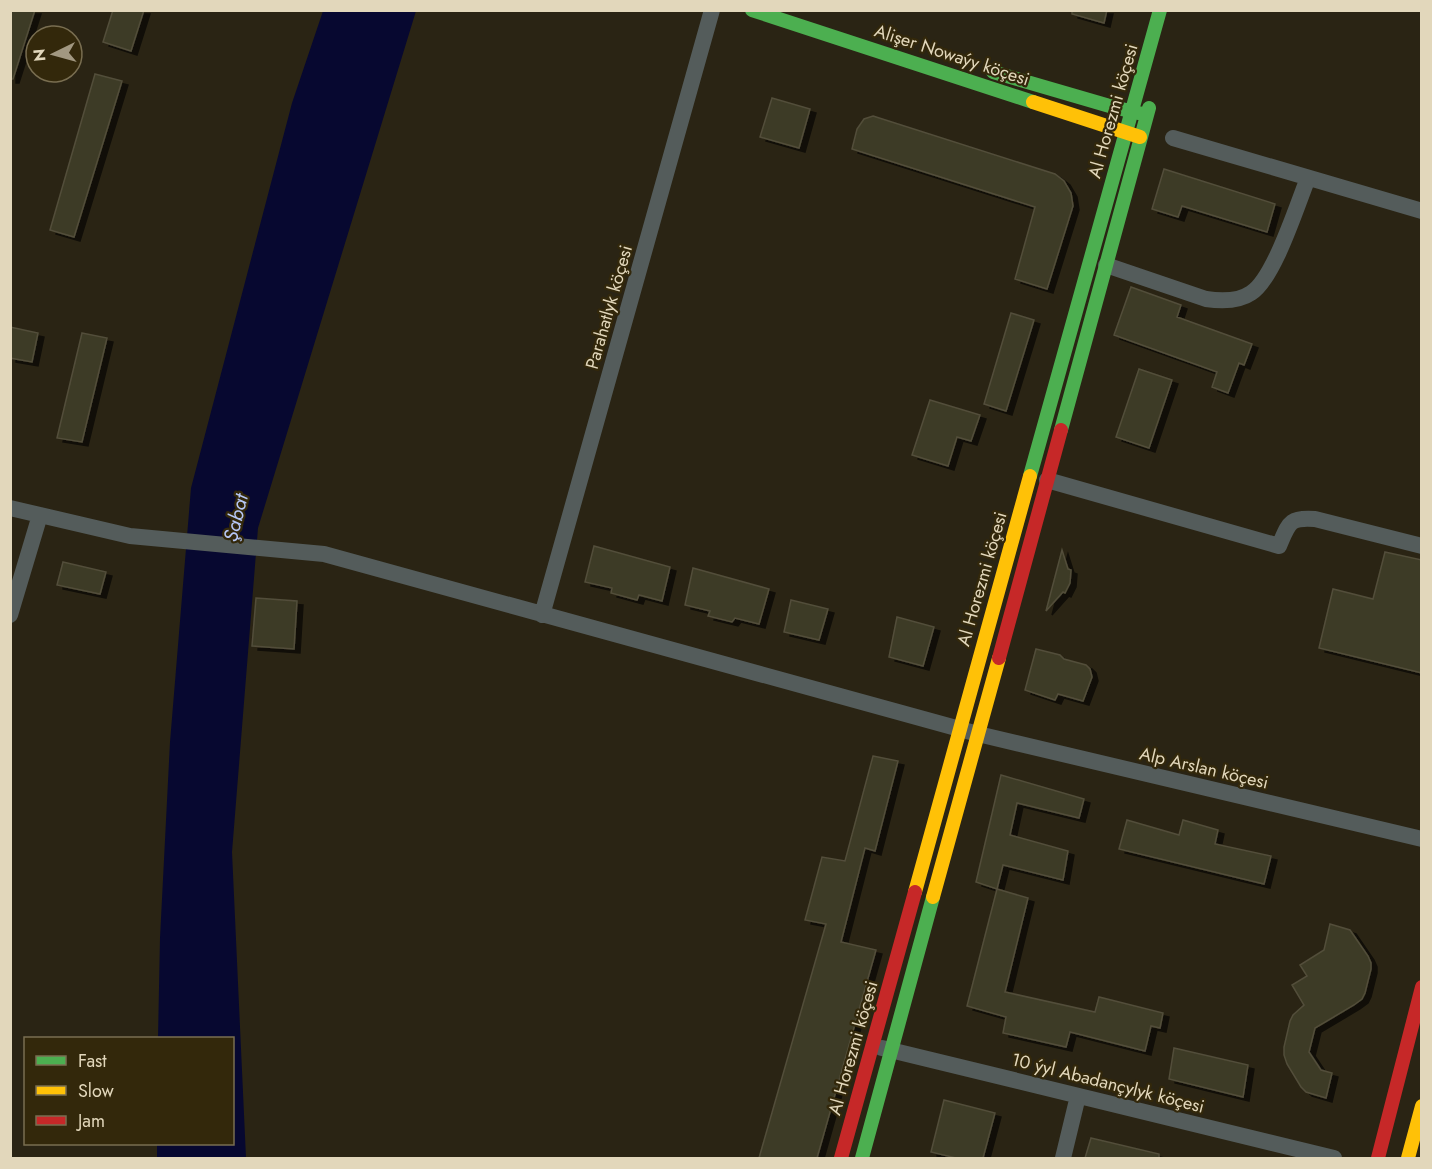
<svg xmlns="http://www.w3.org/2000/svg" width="1432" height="1169" font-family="Jost,sans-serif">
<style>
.water{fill:#070830}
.building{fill:#3e3b26;stroke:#524e3a;stroke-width:1.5;filter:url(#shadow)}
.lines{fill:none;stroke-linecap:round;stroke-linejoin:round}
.street{stroke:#545c5b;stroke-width:16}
.fast{stroke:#4caf50;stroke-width:14}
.slow{stroke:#ffc107;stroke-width:14}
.jam{stroke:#c62828;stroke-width:14}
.labels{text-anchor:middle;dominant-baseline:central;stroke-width:4.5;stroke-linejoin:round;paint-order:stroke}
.street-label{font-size:18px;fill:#e2d7bb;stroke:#33280b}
.water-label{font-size:20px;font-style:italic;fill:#b6c7f7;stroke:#33280b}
</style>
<defs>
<filter id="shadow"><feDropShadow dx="6" dy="4" stdDeviation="0" flood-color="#0009"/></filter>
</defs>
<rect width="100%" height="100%" fill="#2a2414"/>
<path class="water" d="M 323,11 L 416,11 L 258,528 L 232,852 L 246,1158 L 157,1158 L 157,1144 L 232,1144 L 232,1038 L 158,1038 L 160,938 L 170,742 L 191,488 L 292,103 Z"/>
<path class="building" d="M 10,10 L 35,10 L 13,79 L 10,79 Z
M 113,10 L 144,10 L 131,51 L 103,42 Z
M 1072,10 L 1107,10 L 1104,23 L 1072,14 Z
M 95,74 L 122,81 L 74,237 L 50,230 Z
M 772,98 L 810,109 L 799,148 L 760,137 Z
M 873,116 L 1055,174 L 1064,181 L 1071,193 L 1073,206 L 1047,289 L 1015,279 L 1035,207 L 852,149 L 857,129 L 864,119 Z
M 1164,169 L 1275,204 L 1267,232 L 1182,206 L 1178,217 L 1152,209 Z
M 1131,287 L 1181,305 L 1177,317 L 1252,344 L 1244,365 L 1239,363 L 1228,393 L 1212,387 L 1217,372 L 1114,335 Z
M 1011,313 L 1034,320 L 1006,411 L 984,404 Z
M 10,327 L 38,333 L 32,362 L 10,358 Z
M 82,333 L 107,338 L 82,442 L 57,438 Z
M 1139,369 L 1172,380 L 1149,448 L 1116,437 Z
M 930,400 L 980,415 L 971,441 L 957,437 L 948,466 L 912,455 Z
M 594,546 L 670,567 L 662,601 L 639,595 L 637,600 L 611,593 L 612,588 L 585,582 Z
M 1062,550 L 1068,569 L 1071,570 L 1070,583 L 1065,593 L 1063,592 L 1046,611 Z
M 1385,552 L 1422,560 L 1422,673 L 1319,648 L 1333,589 L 1373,599 Z
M 63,562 L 106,572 L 100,594 L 57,585 Z
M 693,568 L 769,589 L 759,624 L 735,618 L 732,622 L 708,616 L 710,611 L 685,605 Z
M 256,598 L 297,601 L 294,649 L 252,646 Z
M 791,600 L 828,609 L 819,640 L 784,632 Z
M 897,617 L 934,627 L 923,666 L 889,657 Z
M 1036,649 L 1060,655 L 1064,659 L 1086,665 L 1090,669 L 1092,677 L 1083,701 L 1058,694 L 1055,700 L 1025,690 Z
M 873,756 L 898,761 L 875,851 L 865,848 L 841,942 L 876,950 L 817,1158 L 759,1158 L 826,924 L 805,920 L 822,857 L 845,861 Z
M 1001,775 L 1084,799 L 1079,818 L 1017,803 L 1010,835 L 1068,851 L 1063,880 L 1003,865 L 997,889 L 976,882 Z
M 1127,820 L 1179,835 L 1183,820 L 1218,830 L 1215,844 L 1271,856 L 1264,884 L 1119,849 Z
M 997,889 L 1028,898 L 1005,992 L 1095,1012 L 1099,997 L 1163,1013 L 1160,1028 L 1151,1026 L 1145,1051 L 1070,1032 L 1066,1047 L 1003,1033 L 1006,1017 L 967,1006 Z
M 1330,924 L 1350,930 L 1368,956 L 1371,963 L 1371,969 L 1365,993 L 1362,999 L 1354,1005 L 1315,1028 L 1309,1052 L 1321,1070 L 1332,1073 L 1326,1098 L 1306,1092 L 1301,1087 L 1287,1064 L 1284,1055 L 1284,1047 L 1290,1021 L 1293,1015 L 1304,1005 L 1292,985 L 1307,976 L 1300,965 L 1324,950 Z
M 1174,1048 L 1248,1065 L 1243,1097 L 1169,1079 Z
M 944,1100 L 995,1113 L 983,1158 L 956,1158 L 931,1152 Z
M 1091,1138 L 1159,1154 L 1159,1158 L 1085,1158 Z"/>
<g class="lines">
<path class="street" d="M 1173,138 L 1422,211
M 1106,265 L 1206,299 C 1220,301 1238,302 1251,293 C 1274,279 1297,205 1308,178
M 1047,480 L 1279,546 C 1289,523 1289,517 1315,519 L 1422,546
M 10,508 L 130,536 L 324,554 L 978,734 L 1422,839
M 10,615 L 40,515
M 542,615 L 712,10
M 882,1048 L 1334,1158
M 1063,1158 L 1078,1096"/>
<path class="fast" d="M 752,10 L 1033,102
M 993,72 L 1113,107 L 1147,115
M 1061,430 L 1149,108
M 1030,476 L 1160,10
M 862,1158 L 933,897"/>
<path class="slow" d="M 1033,102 L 1140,137
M 915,892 L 1030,476
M 933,897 L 999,658
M 1408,1158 L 1422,1106"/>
<path class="jam" d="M 999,658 L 1061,430
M 841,1158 L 915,892
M 1378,1158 L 1422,987"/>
</g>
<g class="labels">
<g class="street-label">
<text transform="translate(952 55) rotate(18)">Alişer Nowaýy köçesi</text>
<text transform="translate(1113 111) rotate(-74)">Al Horezmi köçesi</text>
<text transform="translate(609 307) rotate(-74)">Parahatlyk köçesi</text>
<text transform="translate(982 579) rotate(-74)">Al Horezmi köçesi</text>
<text transform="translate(1204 768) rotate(13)">Alp Arslan köçesi</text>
<text transform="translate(853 1048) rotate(-74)">Al Horezmi köçesi</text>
<text transform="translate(1108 1083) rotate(14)">10 ýyl Abadançylyk köçesi</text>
</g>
<g class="water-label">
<text transform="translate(236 518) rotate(-76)">Şabat</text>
</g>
</g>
<rect width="1432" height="1169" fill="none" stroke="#e2d7bb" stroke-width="24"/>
<rect x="24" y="1037" width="210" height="108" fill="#33280b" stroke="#796e51" stroke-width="1.5"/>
<rect x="36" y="1056" width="30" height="9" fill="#4caf50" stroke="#796e51" stroke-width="1.5"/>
<text x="78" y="1067" font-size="18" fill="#e2d7bb">Fast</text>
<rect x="36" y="1086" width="30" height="9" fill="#ffc107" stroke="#796e51" stroke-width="1.5"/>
<text x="78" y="1097" font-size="18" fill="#e2d7bb">Slow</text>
<rect x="36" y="1116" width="30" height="9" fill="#c62828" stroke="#796e51" stroke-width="1.5"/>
<text x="78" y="1127" font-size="18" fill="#e2d7bb">Jam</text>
<g transform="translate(54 54) rotate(265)"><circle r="28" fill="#33280b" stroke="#796e51" stroke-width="1.5"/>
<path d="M0-4.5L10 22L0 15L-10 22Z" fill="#a29881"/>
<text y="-9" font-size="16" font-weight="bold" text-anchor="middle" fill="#e2d7bb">N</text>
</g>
</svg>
